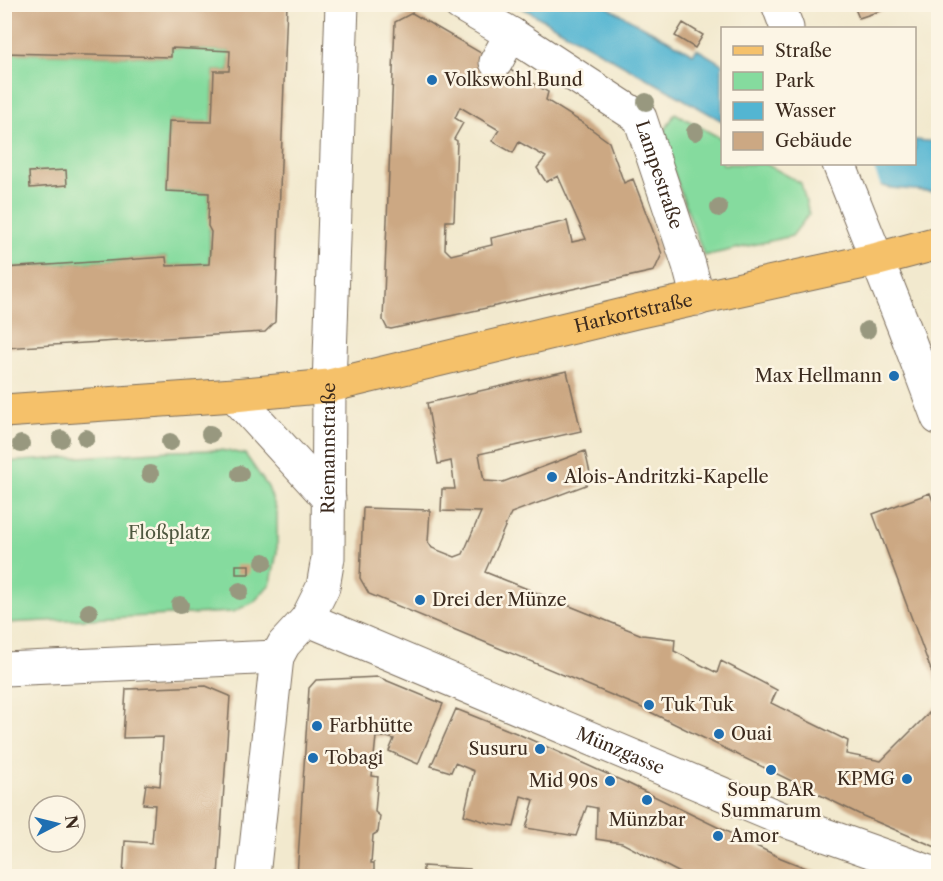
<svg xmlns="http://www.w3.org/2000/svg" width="943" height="881" font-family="'Libre Caslon Text',serif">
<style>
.green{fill:#85db9e;stroke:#60825e;stroke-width:1.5}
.water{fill:#53b5d2;stroke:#477078;stroke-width:1.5}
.pier{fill:#f2e9ce}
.building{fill:#cca883;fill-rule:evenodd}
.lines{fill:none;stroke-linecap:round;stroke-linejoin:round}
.minor-casing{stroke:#7b6d5c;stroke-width:35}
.major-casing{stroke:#7b6d5c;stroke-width:35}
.minor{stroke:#fff;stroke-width:33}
.major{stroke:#f5c16b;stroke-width:33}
.tree{fill:#98987f}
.poi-dot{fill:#1f6fb2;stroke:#fcf5e5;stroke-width:2}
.labels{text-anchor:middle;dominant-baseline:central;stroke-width:5;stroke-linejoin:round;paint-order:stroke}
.poi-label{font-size:18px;fill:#3b2a1e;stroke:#fcf5e5;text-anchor:start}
.street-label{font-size:18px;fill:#3b2a1e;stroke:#fcf5e5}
.park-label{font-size:18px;fill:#4e563e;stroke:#fcf5e5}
</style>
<rect width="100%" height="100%" fill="#fcf5e5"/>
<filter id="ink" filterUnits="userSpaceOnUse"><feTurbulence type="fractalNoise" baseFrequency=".0167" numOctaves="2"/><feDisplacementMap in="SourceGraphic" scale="12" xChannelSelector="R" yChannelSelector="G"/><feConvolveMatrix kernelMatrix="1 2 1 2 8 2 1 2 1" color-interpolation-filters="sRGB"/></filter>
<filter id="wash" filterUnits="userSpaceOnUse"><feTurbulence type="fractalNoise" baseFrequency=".008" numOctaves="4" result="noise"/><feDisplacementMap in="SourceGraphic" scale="24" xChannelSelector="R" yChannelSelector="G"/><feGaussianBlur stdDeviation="1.35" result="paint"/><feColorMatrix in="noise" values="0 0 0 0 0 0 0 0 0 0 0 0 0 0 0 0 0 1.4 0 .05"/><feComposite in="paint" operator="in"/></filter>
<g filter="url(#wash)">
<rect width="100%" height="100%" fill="#f2e9ce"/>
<path class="green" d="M 171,48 L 230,51 L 229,71 L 214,71 L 212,122 L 169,121 L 166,191 L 209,193 C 208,217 211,239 209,264 L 167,266 L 166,257 L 5,268 L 5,53 L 170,57 Z
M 675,113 L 722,139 L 722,164 L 766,164 L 801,183 L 809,214 L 792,236 L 704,256 L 661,137 Z
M 220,450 L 245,454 L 268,487 L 277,512 L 277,552 L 271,583 L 254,602 L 233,612 L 5,623 L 5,462 L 171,451 Z"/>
<path class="water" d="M 517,5 L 604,5 L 693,54 L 697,49 L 722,64 L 722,121 Z
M 915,140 L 938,142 L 938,192 L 890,188 L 804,164 L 914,164 Z"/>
<path class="pier" d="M 805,164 L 872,164 L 882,189 L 807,167 Z"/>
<g id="blocks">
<path class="building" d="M 4,4 L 287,4 L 275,322 L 265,332 L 4,348 L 4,268 L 166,257 L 167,266 L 209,264 L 211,232 L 208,226 L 209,193 L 166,191 L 169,121 L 212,122 L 214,71 L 229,71 L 230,51 L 171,48 L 171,57 L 4,53 Z
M 853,4 L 891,4 L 892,7 L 859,18 Z
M 412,13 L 548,92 L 546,100 L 583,123 L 609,142 L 624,183 L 633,179 L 662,254 L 654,271 L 391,329 L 387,328 L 383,320 L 395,22 ZM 460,107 L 499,130 L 492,141 L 513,153 L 519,142 L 546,157 L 537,168 L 546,182 L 558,176 L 586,239 L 572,242 L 567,221 L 491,238 L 492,245 L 451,255 L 445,249 L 446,221 L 454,221 L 457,141 L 454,139 L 463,123 L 455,118 Z
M 683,23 L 703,35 L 695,48 L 675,36 Z
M 66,170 L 67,185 L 30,188 L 29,172 Z
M 567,371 L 581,431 L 479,454 L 484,481 L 503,482 L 585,451 L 590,473 L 586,485 L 511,513 L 485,572 L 642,635 L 675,639 L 674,651 L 717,673 L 721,661 L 777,690 L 771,703 L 848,741 L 846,754 L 881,761 L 938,704 L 938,848 L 863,816 L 638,706 L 369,594 L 360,578 L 363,508 L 430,510 L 428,542 L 432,548 L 455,557 L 463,554 L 481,512 L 441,511 L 442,489 L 455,489 L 451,461 L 438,464 L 427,403 Z
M 930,493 L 938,515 L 938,689 L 873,514 Z
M 236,565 L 249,565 L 249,574 L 236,574 Z
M 378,677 L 443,704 L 418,764 L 389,751 L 394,739 L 387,737 L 376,737 L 372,776 L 378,777 L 375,812 L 380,816 L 378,832 L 373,835 L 371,863 L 374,863 L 374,876 L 297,876 L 309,688 L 316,680 Z
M 206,686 L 230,696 L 218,876 L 123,876 L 125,841 L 152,843 L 155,805 L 143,804 L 146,784 L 160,786 L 163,737 L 123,738 L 126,689 Z
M 456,709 L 516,733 L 627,783 L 781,858 L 826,876 L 686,876 L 622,843 L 596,839 L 597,808 L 587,806 L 576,836 L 526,828 L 534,800 L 521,796 L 514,827 L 489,823 L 464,815 L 474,771 L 455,763 L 451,772 L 431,766 Z
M 423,866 L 470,869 L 470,876 L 423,876 Z"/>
</g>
</g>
<g filter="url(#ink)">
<use href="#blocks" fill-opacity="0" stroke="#7b6d5c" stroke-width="1.5"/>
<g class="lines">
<defs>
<g id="minor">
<path id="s1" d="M 460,4 L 511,34 L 640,118 L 689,265 L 698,299"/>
<path d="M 778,4 L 787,28"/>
<path d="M 496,62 L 511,34"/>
<path d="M 839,164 L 904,327 L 938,418"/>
<path d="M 234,395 L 329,499"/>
<path id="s2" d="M 307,619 L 794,824 L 938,875"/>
<path d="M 4,669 L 277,657"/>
<path id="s3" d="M 253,876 L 277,657 L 284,644 L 307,619 L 323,587 L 328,558 L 329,386 L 342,4"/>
</g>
<g id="major">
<path id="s4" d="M 4,411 L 234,395 L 329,386 L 636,312 L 878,259 L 938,243"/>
</g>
</defs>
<use href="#minor" class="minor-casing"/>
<use href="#major" class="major-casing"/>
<use href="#minor" class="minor"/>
<use href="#major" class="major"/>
</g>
<g class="tree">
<circle cx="646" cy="102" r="9"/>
<circle cx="695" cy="132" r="9"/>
<circle cx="719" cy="208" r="9"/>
<circle cx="867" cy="330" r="9"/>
<circle cx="210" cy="434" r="9"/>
<circle cx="86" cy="438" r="9"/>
<circle cx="61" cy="439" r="9"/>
<circle cx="170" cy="442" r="9"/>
<circle cx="21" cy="444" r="9"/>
<circle cx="150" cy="474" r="9"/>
<circle cx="240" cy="474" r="9"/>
<circle cx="264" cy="562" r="9"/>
<circle cx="240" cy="591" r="9"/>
<circle cx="180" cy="605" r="9"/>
<circle cx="89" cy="612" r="9"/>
</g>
</g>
<g class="poi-dot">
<circle cx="432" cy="80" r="6"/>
<circle cx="894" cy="376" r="6"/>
<circle cx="552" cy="477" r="6"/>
<circle cx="420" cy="600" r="6"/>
<circle cx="649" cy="705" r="6"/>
<circle cx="317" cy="726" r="6"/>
<circle cx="719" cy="734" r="6"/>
<circle cx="540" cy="749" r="6"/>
<circle cx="313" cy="758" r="6"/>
<circle cx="771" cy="770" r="6"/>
<circle cx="907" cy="779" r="6"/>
<circle cx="610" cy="781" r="6"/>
<circle cx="647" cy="800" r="6"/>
<circle cx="718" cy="836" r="6"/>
</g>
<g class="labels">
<g class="poi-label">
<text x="444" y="80">Volkswohl Bund</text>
<text x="882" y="376" text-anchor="end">Max Hellmann</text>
<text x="564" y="477">Alois-Andritzki-Kapelle</text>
<text x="432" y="600">Drei der Münze</text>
<text x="661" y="705">Tuk Tuk</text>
<text x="329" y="726">Farbhütte</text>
<text x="731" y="734">Ouai</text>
<text x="528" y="749" text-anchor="end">Susuru</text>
<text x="325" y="758">Tobagi</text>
<text x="895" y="779" text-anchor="end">KPMG</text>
<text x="598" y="781" text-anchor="end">Mid 90s</text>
<text x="771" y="790" text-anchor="middle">Soup BAR<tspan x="771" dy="21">Summarum</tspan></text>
<text x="647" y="820" text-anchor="middle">Münzbar</text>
<text x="730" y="836">Amor</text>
</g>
<g class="street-label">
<text stroke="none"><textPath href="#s1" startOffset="273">Lampestraße</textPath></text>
<text stroke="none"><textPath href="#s4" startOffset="639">Harkortstraße</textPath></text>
<text stroke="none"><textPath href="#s3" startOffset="444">Riemannstraße</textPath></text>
<text stroke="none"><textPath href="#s2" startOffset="340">Münzgasse</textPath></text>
</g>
<g class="park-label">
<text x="169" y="533">Floßplatz</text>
</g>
</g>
<rect width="943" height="881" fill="none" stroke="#fcf5e5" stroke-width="24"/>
<rect x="721" y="27" width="195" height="138" fill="#fcf5e5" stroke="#afa495" stroke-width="1.5"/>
<rect x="733" y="46" width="30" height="9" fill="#f5c16b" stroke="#afa495" stroke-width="1.5"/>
<text x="775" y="57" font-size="18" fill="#3b2a1e">Straße</text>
<rect x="733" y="72" width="30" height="18" fill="#85db9e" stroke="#afa495" stroke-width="1.5"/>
<text x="775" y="87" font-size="18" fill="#3b2a1e">Park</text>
<rect x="733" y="102" width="30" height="18" fill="#53b5d2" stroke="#afa495" stroke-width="1.5"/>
<text x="775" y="117" font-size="18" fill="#3b2a1e">Wasser</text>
<rect x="733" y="132" width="30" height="18" fill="#cca883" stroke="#afa495" stroke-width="1.5"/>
<text x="775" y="147" font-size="18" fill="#3b2a1e">Gebäude</text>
<g transform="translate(57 824) rotate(83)"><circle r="28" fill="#fcf5e5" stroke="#afa495" stroke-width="1.5"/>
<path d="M0-4.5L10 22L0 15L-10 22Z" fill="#1f6fb2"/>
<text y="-9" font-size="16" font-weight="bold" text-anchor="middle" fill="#3b2a1e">N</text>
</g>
</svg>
